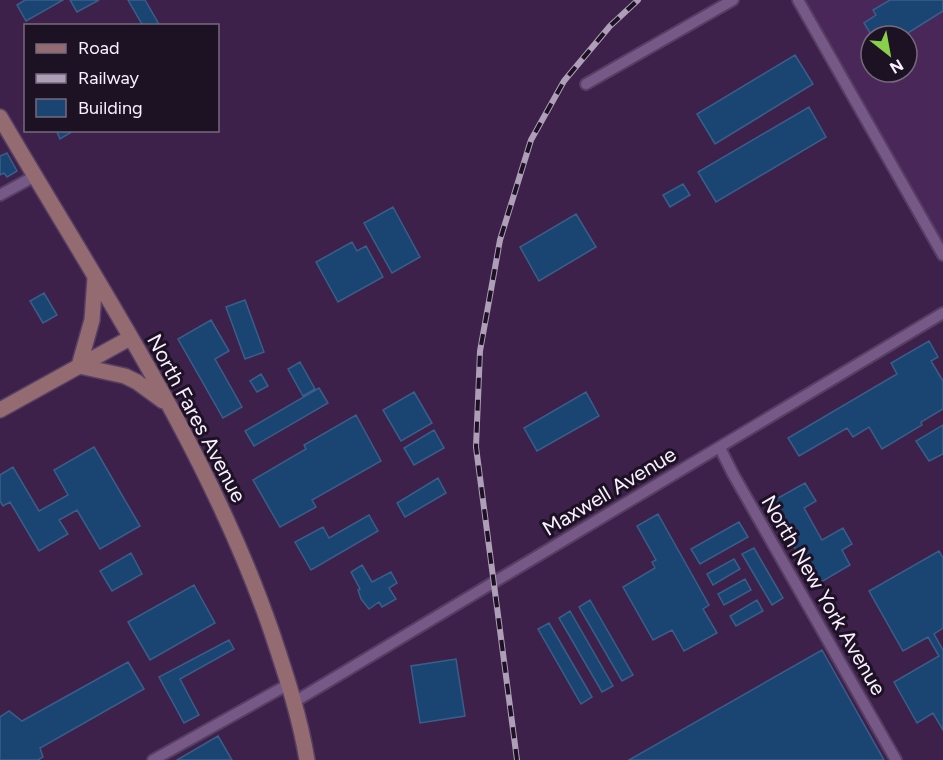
<svg xmlns="http://www.w3.org/2000/svg" width="943" height="760" font-family="Figtree,sans-serif">
<style>
.built{fill:#492859;fill-rule:evenodd}
.building{fill:#1a4573;stroke:#3a5e88;stroke-width:1.5}
.lines{fill:none;stroke-linecap:round;stroke-linejoin:round}
.street-casing{stroke:#563f62;stroke-width:14}
.secondary-casing{stroke:#563f62;stroke-width:18}
.street{stroke:#775988;stroke-width:10}
.secondary{stroke:#936b71;stroke-width:15}
.rail-casing{stroke:#af9eb8;stroke-width:6}
.rail{stroke:#1d1124;stroke-width:4;stroke-dasharray:11;stroke-linecap:butt}
.labels{text-anchor:middle;dominant-baseline:central;stroke-width:6;stroke-linejoin:round;paint-order:stroke}
.street-label{font-size:21px;fill:#f9efff;stroke:#1d1124}
</style>
<rect width="100%" height="100%" fill="#3d214b"/>
<path class="built" d="M 794,0 L 943,0 L 943,256 ZM 871,36 L 907,36 L 907,72 L 871,72 Z"/>
<path class="building" d="M 25,0 L 63,0 L 26,21 L 17,5 Z
M 70,0 L 99,0 L 77,12 Z
M 128,0 L 145,0 L 160,26 L 143,26 Z
M 890,0 L 943,0 L 943,11 L 903,36 L 872,36 L 864,23 L 876,15 L 873,10 Z
M 795,55 L 813,84 L 715,144 L 697,114 Z
M 809,107 L 826,137 L 716,202 L 698,172 Z
M 56,130 L 75,130 L 60,139 Z
M 7,153 L 17,171 L 7,177 L 4,173 L 0,175 L 0,156 Z
M 683,184 L 690,195 L 670,207 L 663,195 Z
M 393,207 L 420,257 L 392,273 L 364,223 Z
M 576,214 L 596,247 L 539,281 L 520,247 Z
M 352,242 L 357,251 L 366,246 L 383,277 L 338,302 L 316,262 Z
M 44,293 L 57,315 L 43,323 L 30,301 Z
M 245,300 L 264,352 L 245,359 L 226,307 Z
M 211,320 L 229,351 L 215,359 L 242,407 L 223,418 L 178,339 Z
M 929,341 L 938,357 L 931,361 L 943,381 L 943,409 L 921,422 L 922,425 L 882,449 L 869,427 L 853,437 L 847,428 L 799,456 L 788,438 L 897,374 L 891,363 Z
M 300,362 L 315,389 L 303,396 L 288,369 Z
M 261,374 L 268,386 L 257,392 L 250,381 Z
M 319,388 L 328,403 L 254,446 L 245,431 Z
M 414,392 L 432,423 L 401,441 L 383,410 Z
M 586,392 L 599,416 L 537,451 L 524,428 Z
M 356,415 L 381,461 L 312,500 L 316,507 L 280,527 L 253,480 L 306,449 L 304,445 Z
M 943,425 L 943,454 L 929,461 L 916,441 Z
M 434,430 L 444,448 L 414,465 L 404,448 Z
M 94,447 L 140,526 L 100,549 L 77,510 L 59,520 L 68,534 L 39,551 L 10,502 L 3,506 L 0,501 L 0,475 L 13,467 L 39,511 L 68,495 L 54,470 Z
M 438,478 L 446,493 L 405,517 L 397,503 Z
M 805,483 L 816,501 L 804,508 L 822,540 L 843,528 L 852,544 L 842,550 L 850,565 L 816,585 L 769,503 Z
M 658,514 L 709,605 L 703,609 L 717,633 L 684,651 L 672,630 L 653,640 L 623,587 L 655,568 L 652,562 L 656,560 L 637,526 Z
M 369,515 L 378,531 L 311,570 L 295,542 L 323,527 L 329,538 Z
M 739,522 L 748,537 L 700,564 L 691,549 Z
M 754,548 L 783,598 L 772,605 L 742,554 Z
M 939,551 L 943,558 L 943,628 L 934,634 L 943,650 L 943,730 L 933,713 L 917,723 L 894,682 L 939,656 L 928,637 L 903,651 L 869,591 Z
M 131,553 L 142,574 L 112,591 L 100,571 Z
M 734,559 L 740,569 L 713,585 L 707,574 Z
M 362,565 L 372,582 L 391,572 L 397,583 L 389,588 L 396,599 L 382,607 L 379,602 L 369,609 L 361,599 L 358,590 L 360,589 L 351,572 Z
M 745,579 L 751,590 L 724,605 L 718,594 Z
M 194,585 L 215,623 L 150,660 L 128,622 Z
M 590,600 L 633,675 L 622,681 L 579,607 Z
M 757,600 L 763,611 L 736,626 L 730,616 Z
M 570,611 L 613,686 L 602,692 L 559,618 Z
M 549,623 L 592,697 L 581,704 L 538,629 Z
M 229,640 L 234,649 L 180,679 L 199,715 L 184,723 L 159,677 Z
M 822,650 L 884,760 L 629,760 Z
M 456,659 L 465,716 L 420,723 L 411,666 Z
M 128,662 L 144,689 L 40,748 L 43,757 L 38,760 L 0,760 L 0,717 L 9,711 L 22,721 Z
M 218,736 L 232,760 L 177,760 Z"/>
<g class="lines">
<defs>
<path id="street" d="M 798,0 L 943,255
M 586,84 L 733,0
M 0,195 L 35,176
M 720,448 L 733,474 L 896,760
M 294,702 L 943,313
M 153,760 L 289,684"/>
<path id="secondary" d="M 0,117 C 98,285 209,449 272,633 C 286,675 300,717 307,760
M 95,278 L 92,320 L 79,366 L 125,376 L 137,382 L 163,401
M 0,410 L 130,338"/>
</defs>
<use href="#street" class="street-casing"/>
<use href="#secondary" class="secondary-casing"/>
<use href="#street" class="street"/>
<use href="#secondary" class="secondary"/>
<defs>
<path id="rail" d="M 517,760 L 476,447 L 480,351 L 500,240 L 531,140 L 564,81 L 610,26 L 638,0"/>
</defs>
<use href="#rail" class="rail-casing"/>
<use href="#rail" class="rail"/>
</g>
<g class="labels">
<g class="street-label">
<text transform="translate(197 418) rotate(62)">North Fares Avenue</text>
<text transform="translate(609 491) rotate(-31)">Maxwell Avenue</text>
<text transform="translate(824 595) rotate(60)">North New York Avenue</text>
</g>
</g>
<rect x="24" y="24" width="195" height="108" fill="#1d1124" stroke="#756a7c" stroke-width="1.5"/>
<rect x="36" y="44" width="30" height="9" fill="#936b71" stroke="#756a7c" stroke-width="1.5"/>
<text x="78" y="54" font-size="18" fill="#f9efff">Road</text>
<rect x="36" y="74" width="30" height="9" fill="#af9eb8" stroke="#756a7c" stroke-width="1.5"/>
<text x="78" y="84" font-size="18" fill="#f9efff">Railway</text>
<rect x="36" y="99" width="30" height="18" fill="#1a4573" stroke="#756a7c" stroke-width="1.5"/>
<text x="78" y="114" font-size="18" fill="#f9efff">Building</text>
<g transform="translate(889 54) rotate(149)"><circle r="28" fill="#1d1124" stroke="#756a7c" stroke-width="1.5"/>
<path d="M0-4.5L10 22L0 15L-10 22Z" fill="#88cf4a"/>
<text y="-9" font-size="16" font-weight="bold" text-anchor="middle" fill="#f9efff">N</text>
</g>
</svg>
